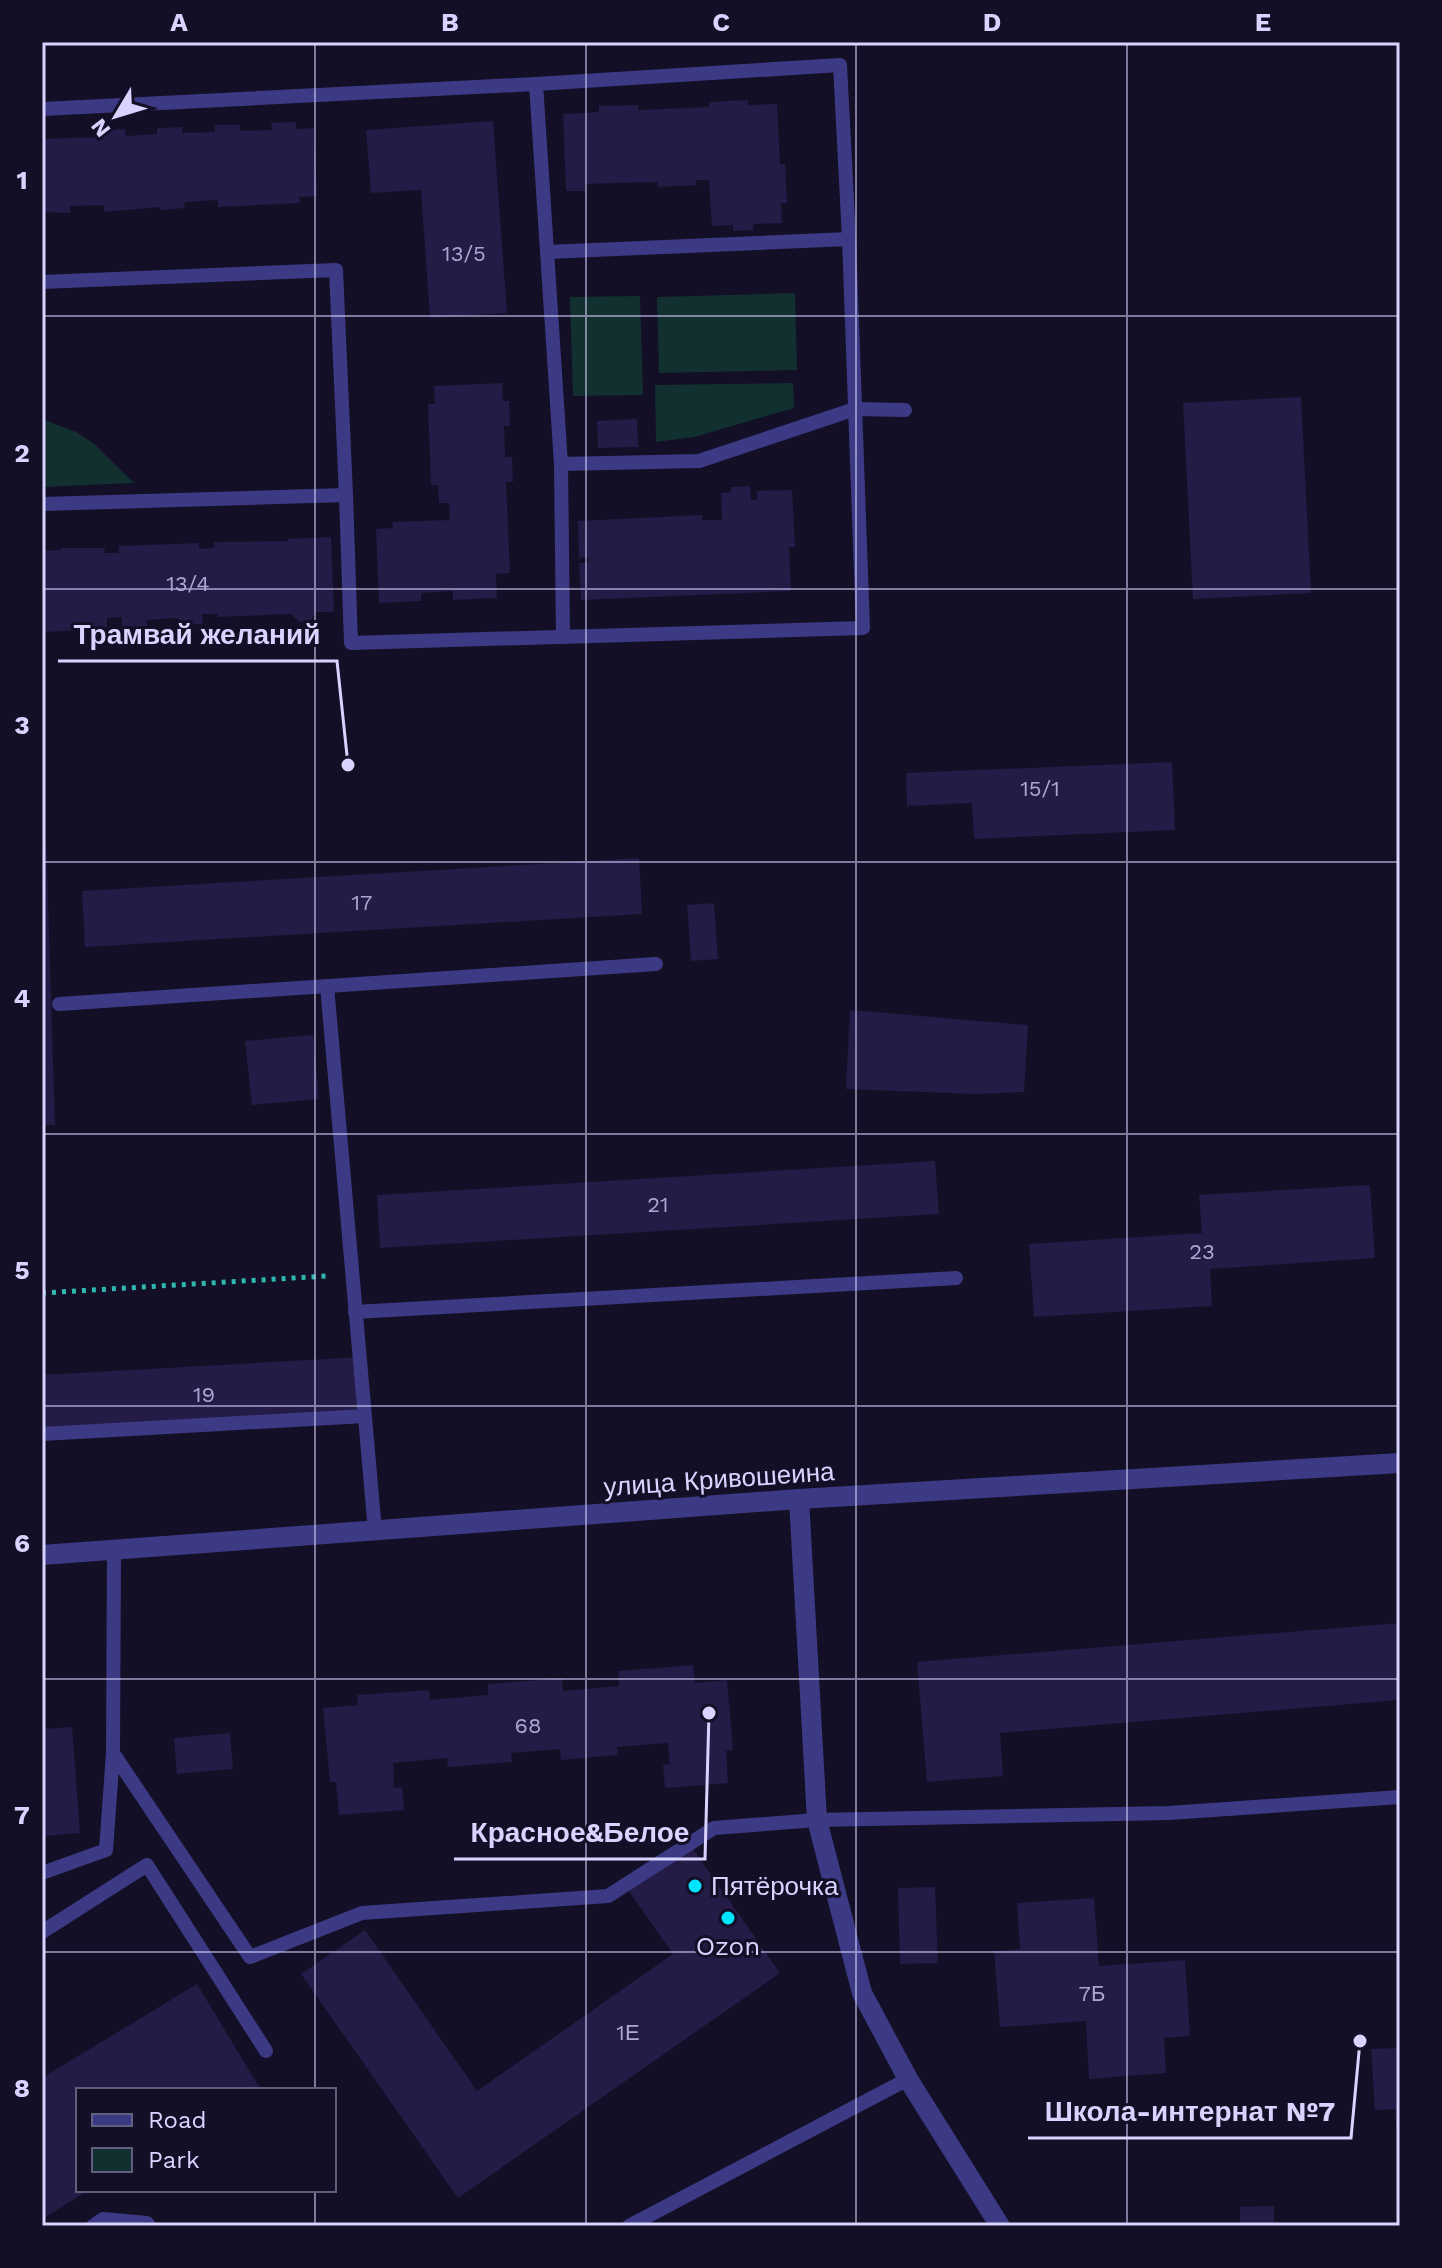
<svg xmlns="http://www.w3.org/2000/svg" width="1442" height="2268" viewBox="0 0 1442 2268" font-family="'Work Sans',sans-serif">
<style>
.green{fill:#12302f}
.building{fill:#241b47}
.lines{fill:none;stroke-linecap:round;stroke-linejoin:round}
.path{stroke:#2fb8b0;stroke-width:5;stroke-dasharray:4 6;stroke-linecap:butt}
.lane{stroke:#3d3a85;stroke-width:14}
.street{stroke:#3d3a85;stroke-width:20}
.grid{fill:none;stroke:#d9d4ff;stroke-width:2;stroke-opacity:0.55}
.poi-dot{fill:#00e5ff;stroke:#130f26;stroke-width:3}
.labels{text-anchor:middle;stroke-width:6;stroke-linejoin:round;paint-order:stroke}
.number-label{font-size:22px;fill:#aca6d1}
.street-label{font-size:26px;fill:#d9d4ff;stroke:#130f26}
.poi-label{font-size:26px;fill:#d9d4ff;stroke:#130f26;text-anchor:start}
.leader{fill:none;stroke:#d9d4ff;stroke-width:3}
.callout-dot{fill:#d9d4ff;stroke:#130f26;stroke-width:3}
.callout-label{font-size:28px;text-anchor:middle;font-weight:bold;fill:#d9d4ff;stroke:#130f26;stroke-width:6;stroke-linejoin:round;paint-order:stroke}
.neatline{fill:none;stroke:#d9d4ff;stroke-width:3}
.grid-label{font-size:26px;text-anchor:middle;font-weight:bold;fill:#d9d4ff}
</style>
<rect width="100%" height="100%" fill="#130f26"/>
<g class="green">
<polygon points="795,293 797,370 659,373 657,297"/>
<polygon points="640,296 643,395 573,396 570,297"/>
<polygon points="793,383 794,408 694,437 656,442 655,385"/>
<polygon points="42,419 76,432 93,443 134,483 42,487"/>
</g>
<g class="building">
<polygon points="748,100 748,105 777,104 780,164 785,164 787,203 781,203 782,223 753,224 753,230 733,231 733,225 712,226 709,180 696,180 697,185 658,187 657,182 585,184 585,191 566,191 563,114 599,112 599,106 638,105 638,110 709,107 709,102"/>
<polygon points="493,121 507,313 430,318 421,190 371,193 366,130"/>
<polygon points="296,122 296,129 314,128 317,196 299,197 300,203 218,207 218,200 184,202 185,208 160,210 160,207 104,212 104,205 70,206 70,213 42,212 42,139 101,137 101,130 125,129 126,136 157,134 157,128 182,127 182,133 215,132 215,125 240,125 240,131 272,130 271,123"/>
<polygon points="502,383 503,401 509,401 510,426 504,426 505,457 512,457 513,482 506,482 510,573 496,574 497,598 453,600 453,591 421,593 421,601 379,603 376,529 393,528 392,522 450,520 449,503 439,503 438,485 431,485 428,404 435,404 434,386"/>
<polygon points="1301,397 1311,593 1193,599 1183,403"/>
<polygon points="637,419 638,447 598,448 597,421"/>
<polygon points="750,486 751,500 757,500 757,491 792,490 795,547 789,547 791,591 581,600 579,563 588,563 588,557 579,558 578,521 702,515 702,520 722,520 721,493 731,492 731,487"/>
<polygon points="331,537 334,612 316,612 310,621 299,622 291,614 218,617 217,614 202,614 203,624 178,625 178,618 146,620 147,626 122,627 122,617 107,618 107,627 89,627 89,630 42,632 42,551 61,550 61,548 105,548 104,553 119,553 119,546 199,543 199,549 214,548 214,542 288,541 288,539"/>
<polygon points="1172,762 1175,830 974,839 972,803 907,806 906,773"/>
<polygon points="42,835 46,835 55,1125 42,1125"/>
<polygon points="639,858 642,914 85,947 82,891"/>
<polygon points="714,903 718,959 691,961 687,905"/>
<polygon points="850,1010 1028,1025 1024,1092 975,1094 846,1089"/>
<polygon points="313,1035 319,1099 252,1105 245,1041"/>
<polygon points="935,1161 939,1214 380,1248 377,1195"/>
<polygon points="1370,1185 1375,1258 1210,1269 1212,1306 1034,1317 1029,1244 1202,1233 1199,1195"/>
<polygon points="363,1357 367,1412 42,1430 42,1375"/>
<polygon points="1400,1623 1400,1700 1000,1733 1003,1776 927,1782 917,1662"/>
<polygon points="693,1665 695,1683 727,1680 733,1750 726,1751 728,1783 665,1788 663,1765 670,1764 668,1743 617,1747 618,1755 561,1760 560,1749 511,1753 512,1762 448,1767 447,1758 393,1763 394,1788 402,1787 404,1810 339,1815 336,1782 330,1782 323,1708 358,1705 357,1695 429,1690 430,1700 488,1695 488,1684 562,1678 563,1691 619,1686 618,1671"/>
<polygon points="72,1727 80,1833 42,1836 42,1729"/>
<polygon points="230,1733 233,1769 177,1774 174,1738"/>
<polygon points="691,1846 780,1973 458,2198 301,1974 365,1930 477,2091 673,1954 626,1887"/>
<polygon points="935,1887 938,1963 900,1964 898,1888"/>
<polygon points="1094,1898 1099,1966 1185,1960 1190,2036 1164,2038 1166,2073 1089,2079 1086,2021 1000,2027 994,1951 1020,1949 1017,1903"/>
<polygon points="197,1984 259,2087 254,2090 78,2090 78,2190 89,2190 42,2219 42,2078"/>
<polygon points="1400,2048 1400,2154 1398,2154 1395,2109 1375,2110 1371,2049"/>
<polygon points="1274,2206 1274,2226 1240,2226 1240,2207"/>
</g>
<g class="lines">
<polyline class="path" points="42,1293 327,1276"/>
<g class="lane">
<polyline points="42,109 536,84"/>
<polyline points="42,282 336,270 346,495"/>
<polyline points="561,464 536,84 840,65 849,239"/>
<polyline points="42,504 346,495 351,643 863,628 849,239 547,252"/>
<polyline points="563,637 561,464 699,461 855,409 905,410"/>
<polyline points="327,986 375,1531"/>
<polyline points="59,1004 656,964"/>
<polyline points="355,1312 956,1278"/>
<polyline points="42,1434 365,1416"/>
<polyline points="114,1550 113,1753 250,1957 362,1913 608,1896 714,1828 817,1820 1169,1813 1400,1797"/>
<polyline points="42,1873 106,1850 113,1753"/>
<polyline points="42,1932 147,1865 266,2051"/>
<polyline points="93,2226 103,2219 147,2223 149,2226"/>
<polyline points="629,2226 908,2079"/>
</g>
<g class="street">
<polyline points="799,1499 817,1820 862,1993 908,2079 1000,2226"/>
<polyline points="42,1555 799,1499 1400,1463"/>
</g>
</g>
<path class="grid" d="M 315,42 L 315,2090M 586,42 L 586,2226M 856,42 L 856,2226M 1127,42 L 1127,2226M 42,316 L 1400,316M 42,589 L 1400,589M 42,862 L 1400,862M 42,1134 L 1400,1134M 42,1406 L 1400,1406M 42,1679 L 1400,1679M 42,1952 L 1400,1952M 315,2190 L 315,2226"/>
<g class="poi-dot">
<circle cx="695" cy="1886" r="8"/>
<circle cx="728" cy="1918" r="8"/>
</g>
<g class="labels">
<g class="number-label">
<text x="464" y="261">13/5</text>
<text x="188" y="591">13/4</text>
<text x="1040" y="796">15/1</text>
<text x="362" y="910">17</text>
<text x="658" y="1212">21</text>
<text x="1202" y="1259">23</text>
<text x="204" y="1402">19</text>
<text x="528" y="1733">68</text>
<text x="1092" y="2001">7Б</text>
<text x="628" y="2040">1Е</text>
</g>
<g class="street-label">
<text transform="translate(719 1479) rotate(-4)" y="9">улица Кривошеина</text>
</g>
<g class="poi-label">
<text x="711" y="1895">Пятёрочка</text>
<text x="728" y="1955" text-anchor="middle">Ozon</text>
</g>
</g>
<path class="leader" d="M348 765L337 661H58M709 1713L705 1859H454M1360 2041L1351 2138H1028"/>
<g class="callout-dot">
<circle cx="348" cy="765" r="8"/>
<circle cx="709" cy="1713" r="8"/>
<circle cx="1360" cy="2041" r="8"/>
</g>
<g class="callout-label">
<text x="197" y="644">Трамвай желаний</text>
<text x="580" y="1842">Красное&amp;Белое</text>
<text x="1190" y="2121">Школа-интернат №7</text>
</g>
<rect width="1442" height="2268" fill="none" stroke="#130f26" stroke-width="88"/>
<rect x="76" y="2088" width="260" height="104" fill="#130f26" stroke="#625e7d" stroke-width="2"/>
<rect x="92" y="2114" width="40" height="12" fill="#3d3a85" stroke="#625e7d" stroke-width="2"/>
<text x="148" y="2128" font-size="24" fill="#d9d4ff">Road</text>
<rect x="92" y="2148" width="40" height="24" fill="#12302f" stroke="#625e7d" stroke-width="2"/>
<text x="148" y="2168" font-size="24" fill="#d9d4ff">Park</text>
<g transform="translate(116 116) rotate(232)" stroke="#130f26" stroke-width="6" paint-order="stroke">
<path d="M0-6L14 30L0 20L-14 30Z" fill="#d9d4ff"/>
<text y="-12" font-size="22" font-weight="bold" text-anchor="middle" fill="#d9d4ff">N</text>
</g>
<rect x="44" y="44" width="1354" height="2180" class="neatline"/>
<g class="grid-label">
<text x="179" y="31">A</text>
<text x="450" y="31">B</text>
<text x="721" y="31">C</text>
<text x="992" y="31">D</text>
<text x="1263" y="31">E</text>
<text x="22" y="189">1</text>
<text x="22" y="462">2</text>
<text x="22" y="734">3</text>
<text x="22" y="1007">4</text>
<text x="22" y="1279">5</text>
<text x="22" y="1552">6</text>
<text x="22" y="1824">7</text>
<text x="22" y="2097">8</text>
</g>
</svg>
